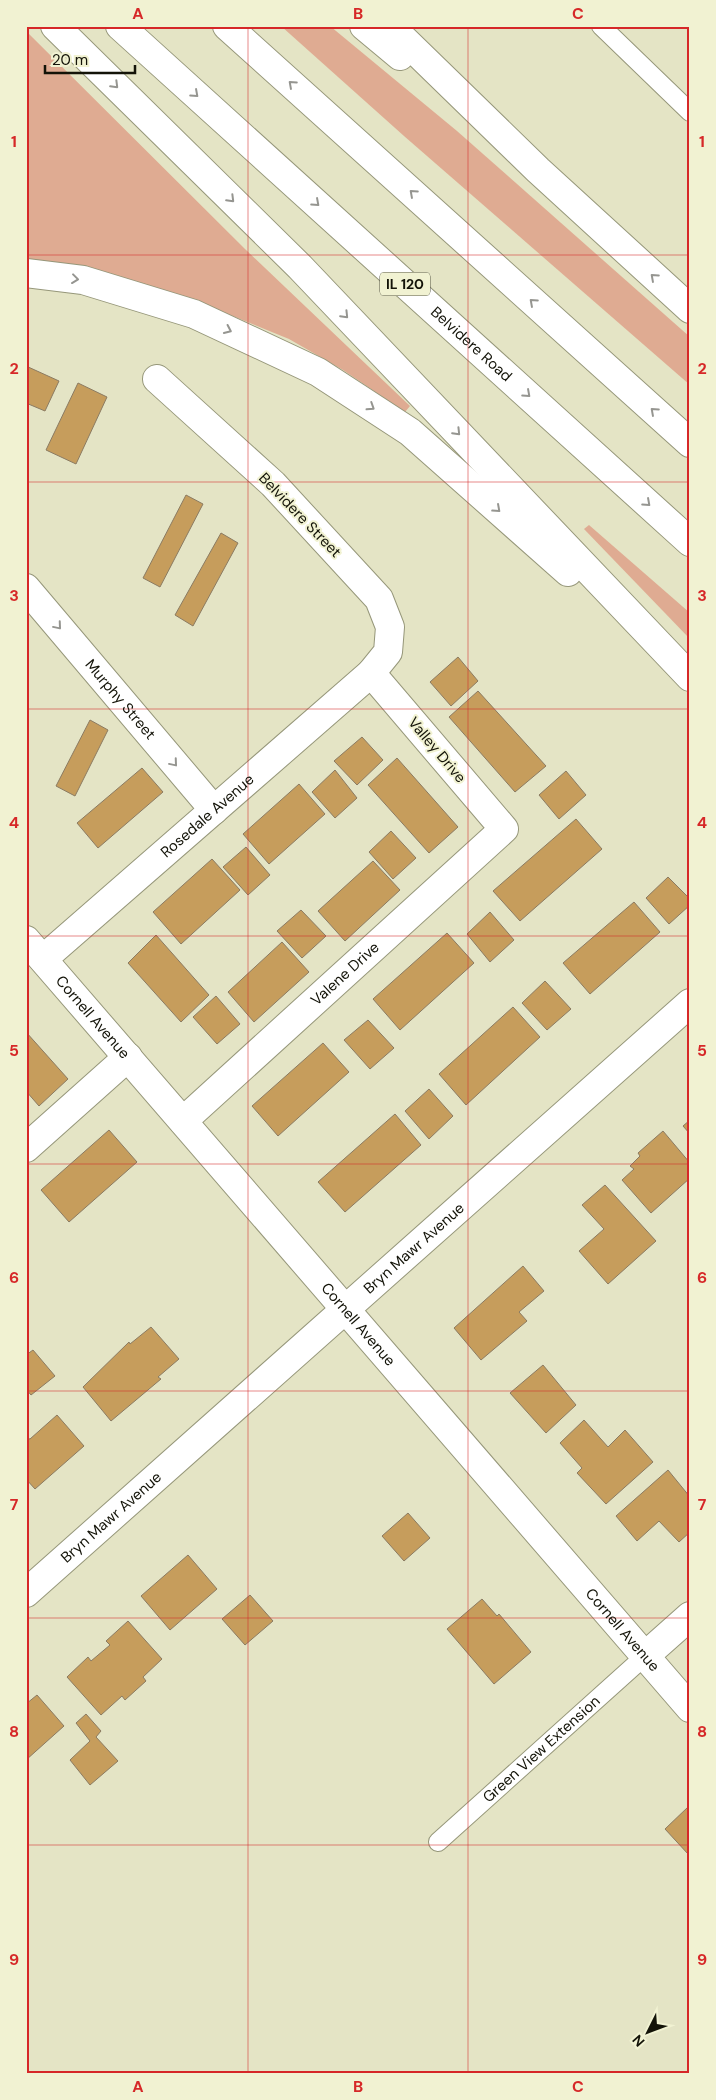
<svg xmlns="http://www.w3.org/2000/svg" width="716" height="2100" viewBox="0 0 716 2100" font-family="'DM Sans',sans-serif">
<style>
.green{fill:#dfab92}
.building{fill:#c69d5c;stroke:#8b7b62}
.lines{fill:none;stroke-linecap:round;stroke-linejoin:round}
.service-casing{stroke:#96977a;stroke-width:20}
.minor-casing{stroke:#96977a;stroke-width:30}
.primary-casing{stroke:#96977a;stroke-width:30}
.service{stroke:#fff;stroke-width:18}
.minor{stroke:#fff;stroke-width:28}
.primary{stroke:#fff;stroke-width:28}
.oneway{stroke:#959590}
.grid{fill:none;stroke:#d62828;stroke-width:1;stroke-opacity:0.55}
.labels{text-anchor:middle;stroke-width:4;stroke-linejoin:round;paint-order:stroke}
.shield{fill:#f1f2d2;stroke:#565645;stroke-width:1}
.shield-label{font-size:14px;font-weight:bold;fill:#131308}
.street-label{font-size:15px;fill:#131308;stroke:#f1f2d2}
.neatline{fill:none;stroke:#d62828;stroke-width:2}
.grid-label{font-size:16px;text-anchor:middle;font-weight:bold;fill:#d62828}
</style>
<rect width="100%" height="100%" fill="#e4e4c5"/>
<g class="green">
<polygon points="281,26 330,26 457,131 690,337 690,385 404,136"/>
<polygon points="26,31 245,249 410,406 405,412 343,370 289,339 186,297 26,260"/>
<polygon points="589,525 690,613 690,639 584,529"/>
</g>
<g class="building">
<polygon points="26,366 59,381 45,411 26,403"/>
<polygon points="78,383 107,397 76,464 46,450"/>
<polygon points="186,495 203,504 160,587 143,578"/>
<polygon points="221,533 238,543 193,626 175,615"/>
<polygon points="458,657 478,681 451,706 430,682"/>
<polygon points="478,691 546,766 515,792 449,717"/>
<polygon points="90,720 108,730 75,796 56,786"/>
<polygon points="362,737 383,760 357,785 334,761"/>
<polygon points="397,758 458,827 429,853 368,785"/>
<polygon points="142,768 163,792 98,848 77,823"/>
<polygon points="335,770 357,798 335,818 312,792"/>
<polygon points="566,771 586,795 559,819 539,795"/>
<polygon points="299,784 325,814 269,864 243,834"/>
<polygon points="576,819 602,849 520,921 493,891"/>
<polygon points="391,831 416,858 393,879 369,852"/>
<polygon points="246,847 270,875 248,895 223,867"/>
<polygon points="212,859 240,890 181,944 153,912"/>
<polygon points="373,861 400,890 345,941 318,911"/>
<polygon points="668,877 690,899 690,905 669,924 646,898"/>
<polygon points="634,902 660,932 590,994 563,963"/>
<polygon points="301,910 326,936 302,958 277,931"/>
<polygon points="490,912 514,940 490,962 467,934"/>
<polygon points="447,933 474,963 400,1030 373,999"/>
<polygon points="156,935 209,995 181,1022 128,963"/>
<polygon points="282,942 309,972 254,1022 228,992"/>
<polygon points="545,981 571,1009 547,1030 522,1003"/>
<polygon points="216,996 240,1024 217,1044 193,1017"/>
<polygon points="513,1007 540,1037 466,1105 439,1074"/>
<polygon points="368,1020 394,1048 370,1069 344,1040"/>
<polygon points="26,1032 68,1079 39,1106 26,1091"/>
<polygon points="323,1043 349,1072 278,1136 252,1106"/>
<polygon points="429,1089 453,1116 429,1139 405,1111"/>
<polygon points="395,1114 421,1145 345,1212 318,1182"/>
<polygon points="690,1120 690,1134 683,1126"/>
<polygon points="109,1130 137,1162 69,1222 41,1190"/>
<polygon points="663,1131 690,1163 690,1178 651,1213 622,1180 634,1169 630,1166 640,1156 638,1153"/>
<polygon points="605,1185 656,1241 608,1284 579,1251 604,1229 582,1205"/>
<polygon points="523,1266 544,1291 519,1312 527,1321 481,1360 454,1328"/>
<polygon points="151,1327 179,1359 158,1377 161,1379 111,1421 83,1387 129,1342 130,1344"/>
<polygon points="33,1350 55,1376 31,1395 26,1389 26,1355"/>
<polygon points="543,1365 576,1405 546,1433 510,1393"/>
<polygon points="57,1415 84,1446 35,1489 26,1479 26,1438 30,1439"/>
<polygon points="584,1420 608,1447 625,1430 653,1462 606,1504 577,1473 582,1468 560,1443"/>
<polygon points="668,1470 690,1497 690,1532 679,1542 659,1521 637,1541 616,1516"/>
<polygon points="408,1513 430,1538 404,1561 382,1536"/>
<polygon points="188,1555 217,1589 170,1630 141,1596"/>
<polygon points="250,1595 273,1621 245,1645 222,1619"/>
<polygon points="482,1599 497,1616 499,1614 531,1652 494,1684 447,1629"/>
<polygon points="128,1621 162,1659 143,1677 146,1681 125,1700 122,1696 101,1715 67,1677 88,1657 91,1661 110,1645 106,1641"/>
<polygon points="37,1695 64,1726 26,1760 26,1704"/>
<polygon points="86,1714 101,1731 96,1737 118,1761 90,1785 70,1760 90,1741 76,1723"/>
<polygon points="688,1807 690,1809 690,1852 688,1854 665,1829"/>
</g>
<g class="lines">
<g class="service-casing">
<g id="service">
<polyline points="601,26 690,112"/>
<path id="s1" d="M 438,1842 L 645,1656"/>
</g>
</g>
<g class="minor-casing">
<g id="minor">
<path id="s2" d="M 26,588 L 214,810"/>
<path id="s3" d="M 26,940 L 690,1708"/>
<path id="s4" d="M 43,959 L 371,673 L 388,652 L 390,627 L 379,599 L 273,484 L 157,379"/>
<path id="s5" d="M 183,1121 L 504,829 L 371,673"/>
<polyline points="26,1148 128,1057"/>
<path id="s6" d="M 26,1593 L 690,1003"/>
<polyline points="645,1656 690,1616"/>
</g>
</g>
<g class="primary-casing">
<g id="primary">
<polyline points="55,26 300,267 690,677"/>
<path id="s7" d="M 120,26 L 690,542"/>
<polyline points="227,26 690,443"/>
<polyline points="364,26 400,56"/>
<polyline points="390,26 538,170 690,309"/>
<polyline points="26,273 83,280 194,314 318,372 410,432 568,572"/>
</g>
</g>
<use href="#service" class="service"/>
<use href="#minor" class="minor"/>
<use href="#primary" class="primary"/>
</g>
<defs><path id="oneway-chevron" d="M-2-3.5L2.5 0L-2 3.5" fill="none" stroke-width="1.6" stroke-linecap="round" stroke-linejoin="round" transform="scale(1.25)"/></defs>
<g class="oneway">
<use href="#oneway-chevron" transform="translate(292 84) rotate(-138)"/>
<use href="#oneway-chevron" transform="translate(115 85) rotate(45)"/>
<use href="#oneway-chevron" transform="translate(195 94) rotate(42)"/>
<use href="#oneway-chevron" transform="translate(413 193) rotate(-138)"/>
<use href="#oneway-chevron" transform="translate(231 199) rotate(45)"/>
<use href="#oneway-chevron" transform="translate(316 203) rotate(42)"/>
<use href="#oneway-chevron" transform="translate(654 277) rotate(-138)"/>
<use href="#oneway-chevron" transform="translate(75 279) rotate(7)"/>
<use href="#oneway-chevron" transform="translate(533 302) rotate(-138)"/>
<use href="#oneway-chevron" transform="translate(345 315) rotate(46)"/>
<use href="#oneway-chevron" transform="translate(228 330) rotate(25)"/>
<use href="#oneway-chevron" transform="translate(527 394) rotate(42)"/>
<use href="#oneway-chevron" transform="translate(371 407) rotate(33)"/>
<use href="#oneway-chevron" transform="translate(654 411) rotate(-138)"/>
<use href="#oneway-chevron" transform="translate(457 432) rotate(46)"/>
<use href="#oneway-chevron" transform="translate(647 503) rotate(42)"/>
<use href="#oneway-chevron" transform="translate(497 509) rotate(42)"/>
<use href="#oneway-chevron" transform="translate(58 626) rotate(50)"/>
<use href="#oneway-chevron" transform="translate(174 763) rotate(50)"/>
</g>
<path class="grid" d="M 248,26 L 248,2074M 468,26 L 468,2074M 26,255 L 690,255M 26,482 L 690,482M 26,709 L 690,709M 26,936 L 690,936M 26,1164 L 690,1164M 26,1391 L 690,1391M 26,1618 L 690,1618M 26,1845 L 690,1845"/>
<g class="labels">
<rect class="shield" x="380" y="272.5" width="50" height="23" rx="4"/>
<g class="shield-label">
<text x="405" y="289">IL 120</text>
</g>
<g class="street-label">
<text dy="5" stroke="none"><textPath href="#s7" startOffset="474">Belvidere Road</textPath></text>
<text transform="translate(300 515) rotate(46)" y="5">Belvidere Street</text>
<text dy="5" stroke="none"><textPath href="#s2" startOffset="146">Murphy Street</textPath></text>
<text transform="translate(437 750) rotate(50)" y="5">Valley Drive</text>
<text dy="5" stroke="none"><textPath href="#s4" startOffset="218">Rosedale Avenue</textPath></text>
<text dy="5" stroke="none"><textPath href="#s5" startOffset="219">Valene Drive</textPath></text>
<text dy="5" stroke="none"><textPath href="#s3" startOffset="102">Cornell Avenue</textPath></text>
<text dy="5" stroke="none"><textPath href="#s6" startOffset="519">Bryn Mawr Avenue</textPath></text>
<text dy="5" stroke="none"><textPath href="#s3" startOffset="508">Cornell Avenue</textPath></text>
<text dy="5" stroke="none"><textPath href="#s6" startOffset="114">Bryn Mawr Avenue</textPath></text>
<text dy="5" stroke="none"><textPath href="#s3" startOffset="912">Cornell Avenue</textPath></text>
<text dy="5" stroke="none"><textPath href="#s1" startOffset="139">Green View Extension</textPath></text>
</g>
</g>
<rect width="716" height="2100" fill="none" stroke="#f1f2d2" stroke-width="55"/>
<g transform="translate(648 2032) rotate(228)" stroke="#f1f2d2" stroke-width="4" paint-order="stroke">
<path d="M0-4L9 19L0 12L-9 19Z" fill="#131308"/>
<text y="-8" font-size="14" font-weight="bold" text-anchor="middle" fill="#131308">N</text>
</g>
<path d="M45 65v8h90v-8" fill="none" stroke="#131308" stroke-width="2.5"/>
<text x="52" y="65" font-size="15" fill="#131308" stroke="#f1f2d2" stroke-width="4" paint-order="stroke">20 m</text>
<rect x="28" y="28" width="660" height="2044" class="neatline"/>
<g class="grid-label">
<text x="138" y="19">A</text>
<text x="358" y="19">B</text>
<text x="578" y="19">C</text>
<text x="14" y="147">1</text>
<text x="702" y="147">1</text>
<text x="14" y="374">2</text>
<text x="702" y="374">2</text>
<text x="14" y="601">3</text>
<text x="702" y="601">3</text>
<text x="14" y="828">4</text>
<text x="702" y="828">4</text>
<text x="14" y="1056">5</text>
<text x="702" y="1056">5</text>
<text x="14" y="1283">6</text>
<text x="702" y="1283">6</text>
<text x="14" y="1510">7</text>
<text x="702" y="1510">7</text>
<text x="14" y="1737">8</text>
<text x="702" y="1737">8</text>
<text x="14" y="1965">9</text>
<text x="702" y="1965">9</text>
<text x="138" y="2092">A</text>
<text x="358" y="2092">B</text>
<text x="578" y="2092">C</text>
</g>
</svg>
